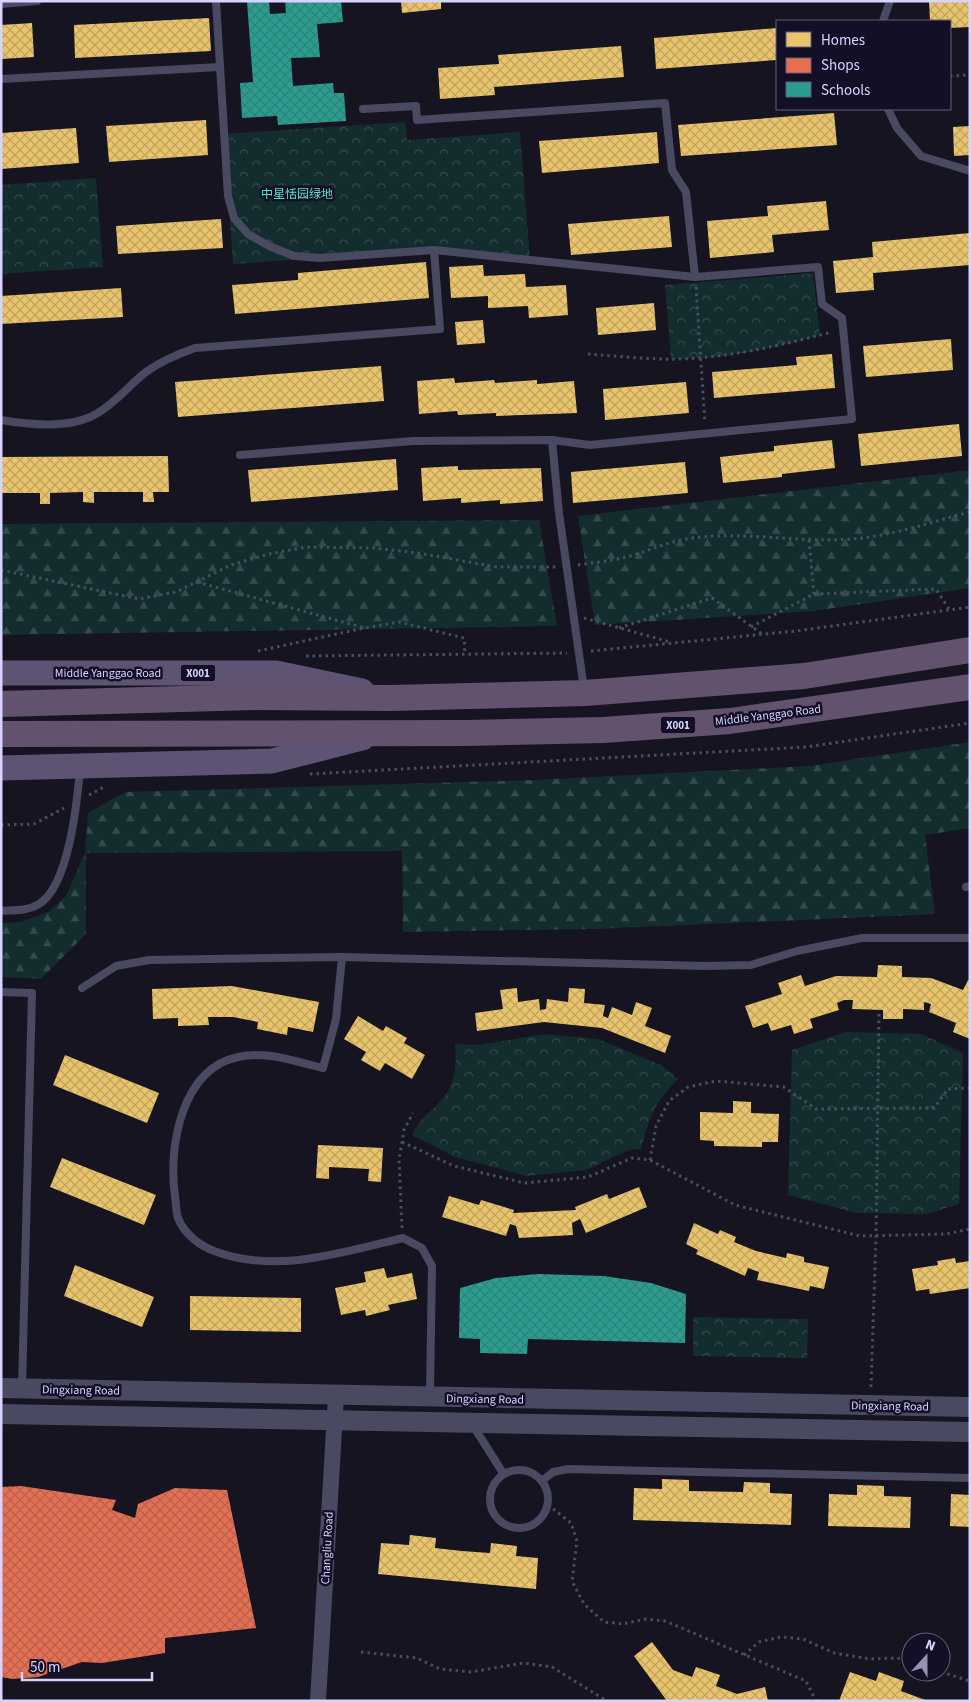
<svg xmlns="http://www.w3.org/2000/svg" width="971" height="1702" viewBox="0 0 971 1702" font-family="'Source Sans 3','Noto Sans SC',sans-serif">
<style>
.forest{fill:url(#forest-firs)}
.park{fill:url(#park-crowns)}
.homes{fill:url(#homes-cross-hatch)}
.shops{fill:url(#shops-cross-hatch)}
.schools{fill:url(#schools-cross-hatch)}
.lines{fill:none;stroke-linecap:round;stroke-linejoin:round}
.path{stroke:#44505f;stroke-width:3;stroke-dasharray:2.5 4;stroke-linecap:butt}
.service{stroke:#4a4962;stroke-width:8}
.minor{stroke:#4a4962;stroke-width:16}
.tertiary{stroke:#4a4962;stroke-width:20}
.primary{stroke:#5e5373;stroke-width:25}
.trunk{stroke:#62526e;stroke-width:26}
.labels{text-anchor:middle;stroke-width:5;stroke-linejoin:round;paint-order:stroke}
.shield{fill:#130f26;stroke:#9e99be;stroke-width:1}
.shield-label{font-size:11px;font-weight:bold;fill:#d9d4ff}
.park-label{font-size:12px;fill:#5fe0c0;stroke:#130f26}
.street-label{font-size:12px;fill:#d9d4ff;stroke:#130f26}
</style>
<defs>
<pattern id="forest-firs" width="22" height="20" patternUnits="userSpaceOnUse" patternTransform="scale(1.25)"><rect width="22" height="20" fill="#132c2d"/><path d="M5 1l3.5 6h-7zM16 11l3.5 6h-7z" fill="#354a4c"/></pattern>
<pattern id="park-crowns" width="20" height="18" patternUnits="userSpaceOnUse" patternTransform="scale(1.25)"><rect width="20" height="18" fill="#132c2d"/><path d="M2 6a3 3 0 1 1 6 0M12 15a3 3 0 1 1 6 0" fill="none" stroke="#354a4c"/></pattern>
<pattern id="homes-cross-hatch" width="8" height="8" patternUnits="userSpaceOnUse" patternTransform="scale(1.25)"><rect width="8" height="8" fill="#e9c46a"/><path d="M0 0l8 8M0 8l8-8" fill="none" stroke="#bfa362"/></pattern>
<pattern id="shops-cross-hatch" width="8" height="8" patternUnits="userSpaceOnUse" patternTransform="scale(1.25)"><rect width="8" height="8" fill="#e76f51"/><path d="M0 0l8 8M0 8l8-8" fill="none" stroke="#b56150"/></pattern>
<pattern id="schools-cross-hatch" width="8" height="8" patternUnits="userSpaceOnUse" patternTransform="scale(1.25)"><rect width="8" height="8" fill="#2a9d8f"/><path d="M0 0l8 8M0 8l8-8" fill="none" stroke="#31817b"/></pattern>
</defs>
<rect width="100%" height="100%" fill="#161421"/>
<g class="forest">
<polygon points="970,470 970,588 814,611 595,625 578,516"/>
<polygon points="539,520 557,626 1,635 1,524"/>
<polygon points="970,742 970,828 925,835 935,914 595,929 403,932 402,851 86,853 86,934 41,979 1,977 1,923 21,922 48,912 66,896 85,853 88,813 125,792 535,780 809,766"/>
</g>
<g class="park">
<polygon points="405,122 407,140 520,132 530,260 434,250 233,264 224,134"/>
<polygon points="96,178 103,267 1,274 1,185"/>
<path d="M 813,273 L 820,335 C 772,349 721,359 671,359 L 665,285 Z"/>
<polygon points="845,1032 921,1034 963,1053 959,1204 927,1214 857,1213 788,1195 792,1050"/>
<path d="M 544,1034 L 598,1039 L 661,1065 L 678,1079 C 654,1104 649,1117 641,1150 L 631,1149 L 586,1170 L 527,1176 L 455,1157 L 412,1135 C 417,1122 424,1118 434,1108 C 455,1088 457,1072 455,1044 L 478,1045 Z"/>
<polygon points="693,1317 808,1319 807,1358 693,1356"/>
</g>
<g class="homes">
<polygon points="401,1 441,1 441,9 402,13"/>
<polygon points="929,1 970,1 970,27 950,28 950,21 930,21"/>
<polygon points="209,18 211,51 75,58 74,25"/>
<polygon points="32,23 34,57 1,59 1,25"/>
<polygon points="777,28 777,60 656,69 654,38"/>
<polygon points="621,46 624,77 494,87 495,95 440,99 438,68 499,64 498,55"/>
<polygon points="834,113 837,145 681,156 678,125"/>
<polygon points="206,120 208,155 109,162 106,126"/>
<polygon points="970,126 970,155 954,156 953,127"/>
<polygon points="76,128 79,163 1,169 1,133"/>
<polygon points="657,132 659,163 542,173 539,141"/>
<polygon points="826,201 829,230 772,235 774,252 710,258 707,221 768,216 767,206"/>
<polygon points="669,216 672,247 571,255 568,224"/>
<polygon points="221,219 223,248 118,254 116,226"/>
<polygon points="970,233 970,265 873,273 874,290 836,293 833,261 873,257 872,242"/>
<polygon points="426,262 429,298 235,314 232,285 298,280 298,273"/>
<polygon points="483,265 484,276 525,274 526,287 566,285 568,315 529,318 528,306 488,308 488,296 451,298 449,267"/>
<polygon points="121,288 123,317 1,324 1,296"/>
<polygon points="654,303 656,330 598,335 596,308"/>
<polygon points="483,320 485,343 457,345 455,322"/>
<polygon points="951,339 953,370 866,377 863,346"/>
<polygon points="832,354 835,388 714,398 712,372 797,365 796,357"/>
<polygon points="381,366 384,401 178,417 175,382"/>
<polygon points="454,378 455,383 494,380 495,383 537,380 537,384 574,381 577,413 496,416 496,413 458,415 457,411 419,414 417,381"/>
<polygon points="686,382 689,413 605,420 603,389"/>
<polygon points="959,424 962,456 861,466 858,434"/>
<polygon points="832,440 835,468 782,474 782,477 723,483 720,457 774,451 774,446"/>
<polygon points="168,456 169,492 153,492 154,502 143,502 143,492 94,492 94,503 83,502 83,492 50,493 50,504 40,504 40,493 1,493 1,457"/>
<polygon points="396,459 398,490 251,502 248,470"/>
<polygon points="685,462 688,493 573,503 571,472"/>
<polygon points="458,466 458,470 541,468 543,501 500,504 500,500 461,503 461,498 423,501 421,468"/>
<polygon points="878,965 902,966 902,977 931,978 963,990 968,980 970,981 970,1039 953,1032 956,1023 929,1012 931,1004 924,1002 924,1010 903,1009 903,1019 883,1019 883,1010 852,1009 853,1000 844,1000 837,1003 839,1010 810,1019 813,1028 794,1034 791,1025 771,1031 768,1023 753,1028 745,1006 782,994 778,983 801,975 805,986 836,976 877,977"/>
<polygon points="232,986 319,1002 313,1032 288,1027 287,1035 257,1029 258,1022 233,1017 208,1017 209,1025 178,1026 178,1018 153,1019 152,989"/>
<polygon points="517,988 518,1002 539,999 540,1010 546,1009 547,999 568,1002 569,988 585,989 584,1003 605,1005 603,1016 608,1018 612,1007 632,1015 636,1002 652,1008 645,1026 671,1036 665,1053 602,1028 544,1022 477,1031 475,1013 503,1009 500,990"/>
<polygon points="358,1016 383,1031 386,1026 407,1038 404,1043 425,1055 412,1079 385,1063 380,1071 361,1060 366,1052 344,1039"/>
<polygon points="65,1055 159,1093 147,1123 53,1085"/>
<polygon points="733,1101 751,1102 751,1113 779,1114 778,1142 762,1142 762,1147 714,1146 714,1141 700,1140 700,1112 733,1113"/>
<polygon points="318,1145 383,1148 381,1182 368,1181 369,1169 329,1167 329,1179 316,1178"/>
<polygon points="62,1158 156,1195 144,1225 50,1187"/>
<polygon points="639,1187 647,1207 586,1233 580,1219 572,1223 573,1235 519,1238 516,1226 510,1224 506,1236 442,1217 449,1196 479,1205 481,1200 514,1210 513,1213 576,1210 575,1207 607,1194 609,1199"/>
<polygon points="694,1223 718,1234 720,1230 736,1237 734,1242 756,1251 786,1258 787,1253 804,1257 804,1262 829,1267 824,1289 810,1286 809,1291 757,1280 759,1272 748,1268 745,1276 696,1254 698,1250 686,1244"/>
<polygon points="955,1258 956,1263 970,1261 970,1288 930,1294 929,1289 916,1291 912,1269 938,1265 937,1261"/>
<polygon points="75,1265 154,1297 142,1327 64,1296"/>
<polygon points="384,1268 387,1278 412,1273 417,1299 388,1305 390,1310 366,1316 365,1310 341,1315 335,1288 366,1282 364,1272"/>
<polygon points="190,1296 301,1298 301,1332 190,1330"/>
<polygon points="662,1479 689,1480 689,1491 743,1492 744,1482 770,1483 770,1493 792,1494 791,1525 633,1520 634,1488 662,1489"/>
<polygon points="857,1485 884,1486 884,1496 911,1497 910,1528 828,1526 829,1494 857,1495"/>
<polygon points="951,1494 970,1495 970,1527 950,1526"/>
<polygon points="410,1535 436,1538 435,1548 462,1551 490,1553 491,1543 517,1546 516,1556 538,1558 536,1589 378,1574 381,1543 409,1545"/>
<polygon points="652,1642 673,1670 692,1677 696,1667 720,1675 716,1686 737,1694 765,1687 768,1701 667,1701 634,1656"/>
<polygon points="850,1672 876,1681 879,1672 904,1681 901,1691 928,1701 839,1701"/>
</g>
<polygon class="shops" points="21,1486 116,1500 112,1510 135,1518 138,1504 175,1488 227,1490 256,1628 165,1638 165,1653 102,1663 82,1662 38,1677 12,1679 1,1677 1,1487"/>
<g class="schools">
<polygon points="261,1 269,1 270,14 286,13 285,1 341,1 343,22 317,24 320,57 291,58 293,86 333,83 334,93 344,93 346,121 278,125 277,116 242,118 240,83 253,82 247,2"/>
<polygon points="538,1274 604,1276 651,1283 686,1294 685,1343 528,1339 527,1354 480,1353 480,1339 459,1338 460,1288 496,1278"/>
</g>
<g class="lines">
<g class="path">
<polyline points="950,76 970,75"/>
<polyline points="696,287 705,423"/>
<path d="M 588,354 C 618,356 649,360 680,359 C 732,357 782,345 832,332"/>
<polyline points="809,540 814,594"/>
<path d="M 578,565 C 595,562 614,561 630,556 C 651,550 670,541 692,538 C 745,531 798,543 852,539 C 893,536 930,522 970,512"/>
<polyline points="1,570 139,599 176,592 231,565 269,554 306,547 373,548 418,553 497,567 557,567"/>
<polyline points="197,582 365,628 399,622 464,638 465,654"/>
<polyline points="584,618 670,642"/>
<polyline points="751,627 814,594 936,589 949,609"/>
<polyline points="619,628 712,598 762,634"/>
<polyline points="258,651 364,628"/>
<polyline points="591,651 796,631 970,607"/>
<polyline points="306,656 567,653"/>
<polyline points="310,774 806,747 970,723"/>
<polyline points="89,795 104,787"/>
<polyline points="1,825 34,824 64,808"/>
<polyline points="402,1142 454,1166 525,1183 588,1177 632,1158 650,1160 735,1205 860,1236 946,1234 970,1229"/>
<polyline points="650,1160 656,1126 669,1101 688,1087 716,1081 784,1087 816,1109 934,1108 948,1089 970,1088"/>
<polyline points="402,1228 399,1160 404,1130 413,1113"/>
<polyline points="871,1387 876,1236 879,1010"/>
<polyline points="548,1505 571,1523 577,1541 572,1581 584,1604 604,1622 623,1624 645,1619 665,1621 806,1681 816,1701"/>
<polyline points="361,1652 417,1658 440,1669 471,1672 523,1663 552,1667 607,1701"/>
<polyline points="744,1655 759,1642 781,1637 803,1639 834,1653 870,1659 897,1658 911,1662"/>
<polyline points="941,1672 970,1681"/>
</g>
<g class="service">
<polyline points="216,1 228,196 234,218 248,234 269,246 294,256 320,258 434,250 695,277 818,267 822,304 842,318 852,419 590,445 552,440"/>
<polyline points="1,4 37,1"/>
<polyline points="883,21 890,1"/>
<polyline points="1,79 220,67"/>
<polyline points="363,109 416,106 417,120 665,103 672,170 686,192 695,277"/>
<polyline points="888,109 897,128 921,156 970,171"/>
<path d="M 1,420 C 30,425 70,429 96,414 C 116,403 129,385 146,372 C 161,361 178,354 195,348 L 440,329 L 434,250"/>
<polyline points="240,455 413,441 552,440 559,513 584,689"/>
<polyline points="966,887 970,886"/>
<path d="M 1,911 C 14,910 28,911 39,904 C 69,886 77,802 80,770"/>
<path d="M 342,957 L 336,1019 L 323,1068 C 296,1062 266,1050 238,1057 C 181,1069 168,1148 175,1196 C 176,1203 176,1212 178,1218 C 184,1234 201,1247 217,1252 C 277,1274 344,1252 403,1238 L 422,1248 L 432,1266 L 430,1395"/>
<polyline points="82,988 116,966 149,960 342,957 706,966 751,965 797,951 862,938 970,938"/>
<polyline points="1,992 32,993 22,1387"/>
<polyline points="472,1424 503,1473"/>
<circle cx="519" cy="1499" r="29"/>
<polyline points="542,1481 553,1472 568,1469 970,1478"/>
</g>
<polyline class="minor" points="318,1701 336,1396"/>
<g class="tertiary">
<polyline points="1,1388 970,1407"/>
<polyline points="1,1414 970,1432"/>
</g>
<g class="primary">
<polyline points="1,673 276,673 362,691"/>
<polyline points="1,768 272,761 362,738"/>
</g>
<g class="trunk">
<polyline points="1,704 254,697 391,698 585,693 804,676 970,650"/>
<polyline points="1,734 467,733 603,730 730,721 970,687"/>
</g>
</g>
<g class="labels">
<g class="shield">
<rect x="180.5" y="664.5" width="35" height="17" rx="4"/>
<rect x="660.5" y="716.5" width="35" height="17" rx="4"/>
</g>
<g class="shield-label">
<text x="198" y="677">X001</text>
<text x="678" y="729">X001</text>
</g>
<g class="park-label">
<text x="297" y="198">中星恬园绿地</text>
</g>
<g class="street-label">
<text x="108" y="677">Middle Yanggao Road</text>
<text transform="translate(768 715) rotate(-7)" y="4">Middle Yanggao Road</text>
<text transform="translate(81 1390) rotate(1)" y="4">Dingxiang Road</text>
<text transform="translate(485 1399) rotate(1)" y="4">Dingxiang Road</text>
<text transform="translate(890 1406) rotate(1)" y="4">Dingxiang Road</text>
<text transform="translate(327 1548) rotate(-87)" y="4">Changliu Road</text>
</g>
</g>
<rect width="971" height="1702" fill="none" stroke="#d9d4ff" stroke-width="5"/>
<rect x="776" y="20" width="175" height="90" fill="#130f26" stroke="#625e7d"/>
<rect x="786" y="32" width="25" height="15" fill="#e9c46a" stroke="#625e7d"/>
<text x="821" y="45" font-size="15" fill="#d9d4ff">Homes</text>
<rect x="786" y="58" width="25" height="15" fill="#e76f51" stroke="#625e7d"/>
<text x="821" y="70" font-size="15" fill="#d9d4ff">Shops</text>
<rect x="786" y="82" width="25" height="15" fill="#2a9d8f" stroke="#625e7d"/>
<text x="821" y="95" font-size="15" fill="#d9d4ff">Schools</text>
<g transform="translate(926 1657) rotate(21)"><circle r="24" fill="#130f26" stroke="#625e7d"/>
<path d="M0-4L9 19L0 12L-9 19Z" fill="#9591b1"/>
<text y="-8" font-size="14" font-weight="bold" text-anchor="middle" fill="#d9d4ff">N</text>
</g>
<path d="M22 1672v8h130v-8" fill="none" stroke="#d9d4ff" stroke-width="2.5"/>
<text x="30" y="1672" font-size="15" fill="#d9d4ff" stroke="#130f26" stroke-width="4" paint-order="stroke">50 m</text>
</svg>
